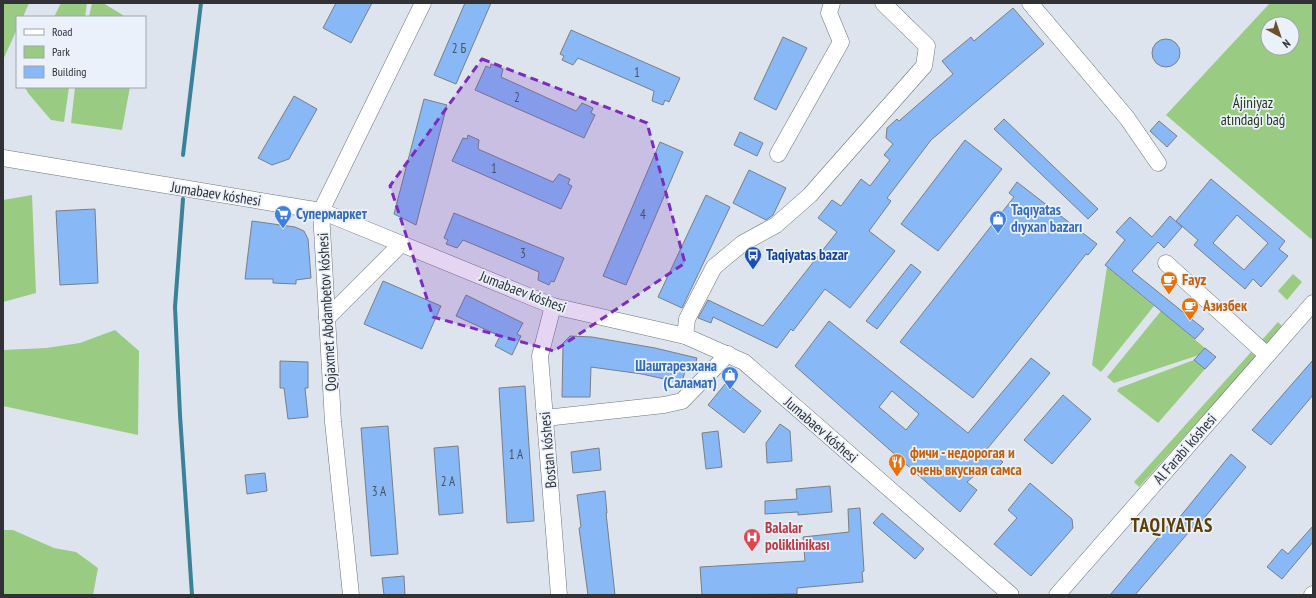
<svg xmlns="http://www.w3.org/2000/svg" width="1316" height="598" viewBox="0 0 1316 598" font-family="'PT Sans Narrow',sans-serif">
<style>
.green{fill:#9acb82;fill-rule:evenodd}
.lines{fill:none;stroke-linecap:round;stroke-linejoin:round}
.stream{stroke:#3a8297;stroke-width:4}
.building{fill:#88b8f5;stroke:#797f87;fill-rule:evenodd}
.minor-casing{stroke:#6f757d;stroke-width:17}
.minor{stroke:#fff;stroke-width:16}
.marked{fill:#7b2cbf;fill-opacity:0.2;stroke:#7b2cbf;stroke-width:3;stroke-dasharray:8 5;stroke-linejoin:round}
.labels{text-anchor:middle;stroke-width:3.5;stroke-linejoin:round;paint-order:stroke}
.number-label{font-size:13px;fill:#465466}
.park-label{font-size:15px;fill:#1e3413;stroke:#eaf1fa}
.street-label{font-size:15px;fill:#303236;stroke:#eaf1fa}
.shop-label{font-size:15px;font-weight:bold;fill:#366cbe;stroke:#eaf1fa;text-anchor:start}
.transit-label{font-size:15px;font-weight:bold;fill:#164399;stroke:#eaf1fa;text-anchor:start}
.food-label{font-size:15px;font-weight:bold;fill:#c56008;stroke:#eaf1fa;text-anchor:start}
.health-label{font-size:15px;font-weight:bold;fill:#be3a42;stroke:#eaf1fa;text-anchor:start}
.district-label{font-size:19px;font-weight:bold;letter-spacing:1px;fill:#5d3e03;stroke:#eaf1fa}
</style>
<rect width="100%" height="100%" fill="#dde4ed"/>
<g class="green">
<polygon points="3,3 29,3 23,17 17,17 17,29 3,60"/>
<polygon points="61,3 87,3 85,17 54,17"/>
<polygon points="92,3 103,3 126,17 89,17"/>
<path d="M 1270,3 L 1313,3 L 1313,237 L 1311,239 L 1166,115 ZM 1268,24 L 1292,24 L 1292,48 L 1268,48 Z"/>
<polygon points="25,87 69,87 64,122 51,120 28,93"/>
<polygon points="75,87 130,87 122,130 71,123"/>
<polygon points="32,195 36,293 3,302 3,200"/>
<polygon points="1107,267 1154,306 1101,372 1092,365"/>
<polygon points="1293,274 1302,282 1287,300 1278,291"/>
<polygon points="1161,311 1205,348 1199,355 1114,383 1107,377"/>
<polygon points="1278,322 1283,327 1139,487 1134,482"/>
<polygon points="115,330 139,351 138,435 3,406 3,350 46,348 80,343"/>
<polygon points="1194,360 1205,369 1158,423 1117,391 1119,388"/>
<polygon points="3,530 13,530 54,548 76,552 98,568 93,595 3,595"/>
</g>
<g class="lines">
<g class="stream">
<polyline points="183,155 201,3"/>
<polyline points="183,199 175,307 180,415 192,595"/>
</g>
</g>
<g class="building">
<polygon points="336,3 372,3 351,43 323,28"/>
<polygon points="465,3 491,3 456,84 434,75"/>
<polygon points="1013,8 1044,44 931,140 887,198 891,201 869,231 895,251 850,308 825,289 793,331 791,329 777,348 713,317 711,323 698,318 708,300 763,326 837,232 818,218 832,200 841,206 861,179 870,186 890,160 884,155 893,144 886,138 887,128 897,119 899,121 953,74 942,61 971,37 974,41"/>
<polygon points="571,30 680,78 669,102 665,100 663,105 652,101 654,91 578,58 573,65 562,60 564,56 560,54"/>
<polygon points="783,37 807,48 776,110 754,99"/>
<circle cx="1166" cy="53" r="14"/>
<polygon points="491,64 503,69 501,77 576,111 582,103 593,108 591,113 595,115 584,138 475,90 486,66 490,68"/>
<polygon points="294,96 317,109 289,159 272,165 258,158"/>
<polygon points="424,99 447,105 416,225 394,214"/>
<polygon points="1004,119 1098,209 1088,219 994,129"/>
<polygon points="1159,121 1177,136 1167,147 1150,131"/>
<polygon points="740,132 763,143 757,156 734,145"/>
<polygon points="468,135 479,140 478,149 553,182 559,174 570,179 568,184 572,186 561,209 452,161 463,138 467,139"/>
<polygon points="965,140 1002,169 938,251 901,224"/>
<polygon points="660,142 683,152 626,285 603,276"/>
<polygon points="749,170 786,188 773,215 766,220 733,203"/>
<path d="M 1211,179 L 1285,241 L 1279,249 L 1288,256 L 1261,287 L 1253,279 L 1245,289 L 1194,245 L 1198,240 L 1176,221 ZM 1237,215 L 1268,243 L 1244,270 L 1213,243 Z"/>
<polygon points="1017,182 1097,244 1088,255 1086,254 973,398 900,342 1014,197 1009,193"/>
<polygon points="706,195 730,207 682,308 658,297"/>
<polygon points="95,209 98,283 60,285 56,211"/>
<polygon points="454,213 564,258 554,282 551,281 549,285 538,280 539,272 463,240 457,248 446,244 448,240 444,238"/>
<polygon points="1170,216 1182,227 1164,248 1158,242 1132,271 1204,329 1195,339 1105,265 1125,240 1116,232 1130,217 1152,237"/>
<polygon points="252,221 295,227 304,231 308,239 311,278 296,280 296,284 273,283 273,279 245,279"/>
<polygon points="911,264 921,272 877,329 866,321"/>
<polygon points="383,281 441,306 422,349 364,324"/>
<polygon points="466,295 523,323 517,334 521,336 512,355 495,346 500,336 456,316"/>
<path d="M 829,321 L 968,433 L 1031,358 L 1050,373 L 987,449 L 1003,462 L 993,472 L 985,466 L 967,482 L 977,490 L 960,512 L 795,366 ZM 892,391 L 919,414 L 906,430 L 879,407 Z"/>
<polygon points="570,336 592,337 655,348 697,358 694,369 686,367 682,383 642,374 591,367 590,397 562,397 563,343"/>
<polygon points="1205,348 1216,357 1205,369 1194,360"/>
<polygon points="1313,360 1313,395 1271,445 1252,430"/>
<polygon points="280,361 308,362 308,388 305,388 308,417 288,419 284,388 280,388"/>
<polygon points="726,383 761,411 744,433 708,405"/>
<polygon points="525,386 534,521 507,523 499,388"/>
<polygon points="1063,395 1091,419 1052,464 1024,440"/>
<polygon points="780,424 790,431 792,461 767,463 766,443"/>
<polygon points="388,426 398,554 371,556 361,428"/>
<polygon points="718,431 722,467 706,469 702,433"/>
<polygon points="458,446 463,513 439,515 434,448"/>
<polygon points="599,448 601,470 573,473 571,452"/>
<polygon points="1231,454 1246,467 1196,528 1194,526 1135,595 1110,595 1172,521 1175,523"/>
<polygon points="265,473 267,491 247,494 245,475"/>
<polygon points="1030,483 1072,519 1073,528 1031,576 994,544 1017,518 1008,510"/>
<polygon points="830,486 832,512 798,515 798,512 765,514 765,501 797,499 796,489"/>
<polygon points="605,491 607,513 606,513 615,595 588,595 579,528 581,527 577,495"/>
<polygon points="860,508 864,571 862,572 863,582 797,588 797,594 702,595 700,567 805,561 803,537 849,532 848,509"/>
<polygon points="882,513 924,549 915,559 873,523"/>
<polygon points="1313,526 1313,542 1282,579 1267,567 1282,549 1288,554"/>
<polygon points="404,576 405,595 384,595 382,578"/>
</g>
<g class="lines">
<g class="minor-casing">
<g id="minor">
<polyline points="1030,3 1127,118 1158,163"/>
<polyline points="778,154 841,42 829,13 832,3"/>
<polyline points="3,158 321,211 553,306 685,336 744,362 1011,595"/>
<polyline points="1166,263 1267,355"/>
<polyline points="553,306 540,356 559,595"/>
<polyline points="327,318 401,244"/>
<polyline points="685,336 687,319 714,267 743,243 776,225 810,195 924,66 927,46 883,3"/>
<polyline points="545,418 664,405 682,401 728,354"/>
<polyline points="351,595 333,422 321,211 423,3"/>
<polyline points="1057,595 1313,303"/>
<polyline points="1312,595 1313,594"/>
</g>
</g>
<use href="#minor" class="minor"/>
</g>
<path class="marked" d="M 482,59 L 647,123 L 685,263 L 554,351 L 433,317 L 390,186 Z"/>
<defs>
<g id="supermarket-pin" transform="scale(0.9)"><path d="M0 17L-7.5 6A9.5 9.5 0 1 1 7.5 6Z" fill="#3f7fe0" stroke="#eaf1fa"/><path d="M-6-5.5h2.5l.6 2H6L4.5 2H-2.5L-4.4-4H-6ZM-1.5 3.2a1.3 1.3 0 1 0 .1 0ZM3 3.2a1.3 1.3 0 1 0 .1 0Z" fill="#fff"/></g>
<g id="shop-pin" transform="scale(0.9)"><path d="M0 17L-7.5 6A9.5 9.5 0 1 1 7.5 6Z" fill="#3f7fe0" stroke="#eaf1fa"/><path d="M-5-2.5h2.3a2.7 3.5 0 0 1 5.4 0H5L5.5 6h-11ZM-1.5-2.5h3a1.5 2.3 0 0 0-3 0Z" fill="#fff"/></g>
<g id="bus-pin" transform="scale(0.9)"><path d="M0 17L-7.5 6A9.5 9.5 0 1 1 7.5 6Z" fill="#1a4fb4" stroke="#eaf1fa"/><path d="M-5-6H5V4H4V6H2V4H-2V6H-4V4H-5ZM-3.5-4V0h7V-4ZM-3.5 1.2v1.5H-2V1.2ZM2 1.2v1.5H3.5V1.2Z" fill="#fff"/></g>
<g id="cafe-pin" transform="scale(0.9)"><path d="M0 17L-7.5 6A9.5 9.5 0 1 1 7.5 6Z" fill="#e8710a" stroke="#eaf1fa"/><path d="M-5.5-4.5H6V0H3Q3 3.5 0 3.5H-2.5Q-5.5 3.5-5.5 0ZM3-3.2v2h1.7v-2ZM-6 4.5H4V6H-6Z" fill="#fff"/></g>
<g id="restaurant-pin" transform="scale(0.9)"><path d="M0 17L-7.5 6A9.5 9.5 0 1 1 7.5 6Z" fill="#e8710a" stroke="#eaf1fa"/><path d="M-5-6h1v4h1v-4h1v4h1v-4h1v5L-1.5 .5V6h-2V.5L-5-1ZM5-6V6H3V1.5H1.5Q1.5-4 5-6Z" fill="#fff"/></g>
<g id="hospital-pin" transform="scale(0.9)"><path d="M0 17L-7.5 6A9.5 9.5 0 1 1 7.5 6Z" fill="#e0444e" stroke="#eaf1fa"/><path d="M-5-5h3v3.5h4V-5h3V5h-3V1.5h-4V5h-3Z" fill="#fff"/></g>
</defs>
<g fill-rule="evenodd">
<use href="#supermarket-pin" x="283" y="214"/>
<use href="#shop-pin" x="998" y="219"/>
<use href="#bus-pin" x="753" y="255"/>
<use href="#cafe-pin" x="1169" y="280"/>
<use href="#cafe-pin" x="1190" y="306"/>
<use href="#shop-pin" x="730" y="375"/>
<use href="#restaurant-pin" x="897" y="462"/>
<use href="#hospital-pin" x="752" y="537"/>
</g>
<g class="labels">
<g class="number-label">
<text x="459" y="53">2 Б</text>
<text x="637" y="77">1</text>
<text x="517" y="102">2</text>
<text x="494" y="173">1</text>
<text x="643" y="219">4</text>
<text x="523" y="258">3</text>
<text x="516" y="459">1 А</text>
<text x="448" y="486">2 А</text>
<text x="379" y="496">3 А</text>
</g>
<g class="park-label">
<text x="1253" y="108">Ájiniyaz<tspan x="1253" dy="17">atındaǵı baǵ</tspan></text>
</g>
<g class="street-label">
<text transform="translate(216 194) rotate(9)" y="5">Jumabaev kóshesi</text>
<text transform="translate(523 292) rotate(21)" y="5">Jumabaev kóshesi</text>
<text transform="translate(327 312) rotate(-93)" y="5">Qojaxmet Abdambetov kóshesi</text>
<text transform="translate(821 430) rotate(41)" y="5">Jumabaev kóshesi</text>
<text transform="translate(1185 449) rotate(-49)" y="5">Al Farabi kóshesi</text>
<text transform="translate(548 450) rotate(-95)" y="5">Bostan kóshesi</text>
</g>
<g class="shop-label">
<text x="1011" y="215">Taqıyatas<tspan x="1011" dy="17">dıyxan bazarı</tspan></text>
<text x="296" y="219">Супермаркет</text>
<text x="717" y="371" text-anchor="end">Шаштарезхана<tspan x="717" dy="17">(Саламат)</tspan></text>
</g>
<g class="transit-label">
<text x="766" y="260">Taqiyatas bazar</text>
</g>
<g class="food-label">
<text x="1182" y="285">Fayz</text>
<text x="1203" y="311">Азизбек</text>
<text x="910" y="458">фичи - недорогая и<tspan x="910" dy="17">очень вкусная самса</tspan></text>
</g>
<g class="health-label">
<text x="765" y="533">Balalar<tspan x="765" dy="17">poliklinikası</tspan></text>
</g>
<g class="district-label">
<text x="1172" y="532">TAQIYATAS</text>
</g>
</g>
<rect width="1316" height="598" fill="none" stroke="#303236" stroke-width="8"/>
<rect x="16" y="16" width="130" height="72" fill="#eaf1fa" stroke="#a0a5ac"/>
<rect x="24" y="29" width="20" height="6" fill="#ffffff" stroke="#a0a5ac"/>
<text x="52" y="36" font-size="12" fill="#303236">Road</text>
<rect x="24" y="46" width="20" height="12" fill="#9acb82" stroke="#a0a5ac"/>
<text x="52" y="56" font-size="12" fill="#303236">Park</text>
<rect x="24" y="66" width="20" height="12" fill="#88b8f5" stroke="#a0a5ac"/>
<text x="52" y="76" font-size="12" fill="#303236">Building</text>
<g transform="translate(1280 36) rotate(140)"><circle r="19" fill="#eaf1fa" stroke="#a0a5ac"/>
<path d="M0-3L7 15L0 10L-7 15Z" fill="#6e5225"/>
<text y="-6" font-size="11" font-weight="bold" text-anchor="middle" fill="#303236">N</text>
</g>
</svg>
